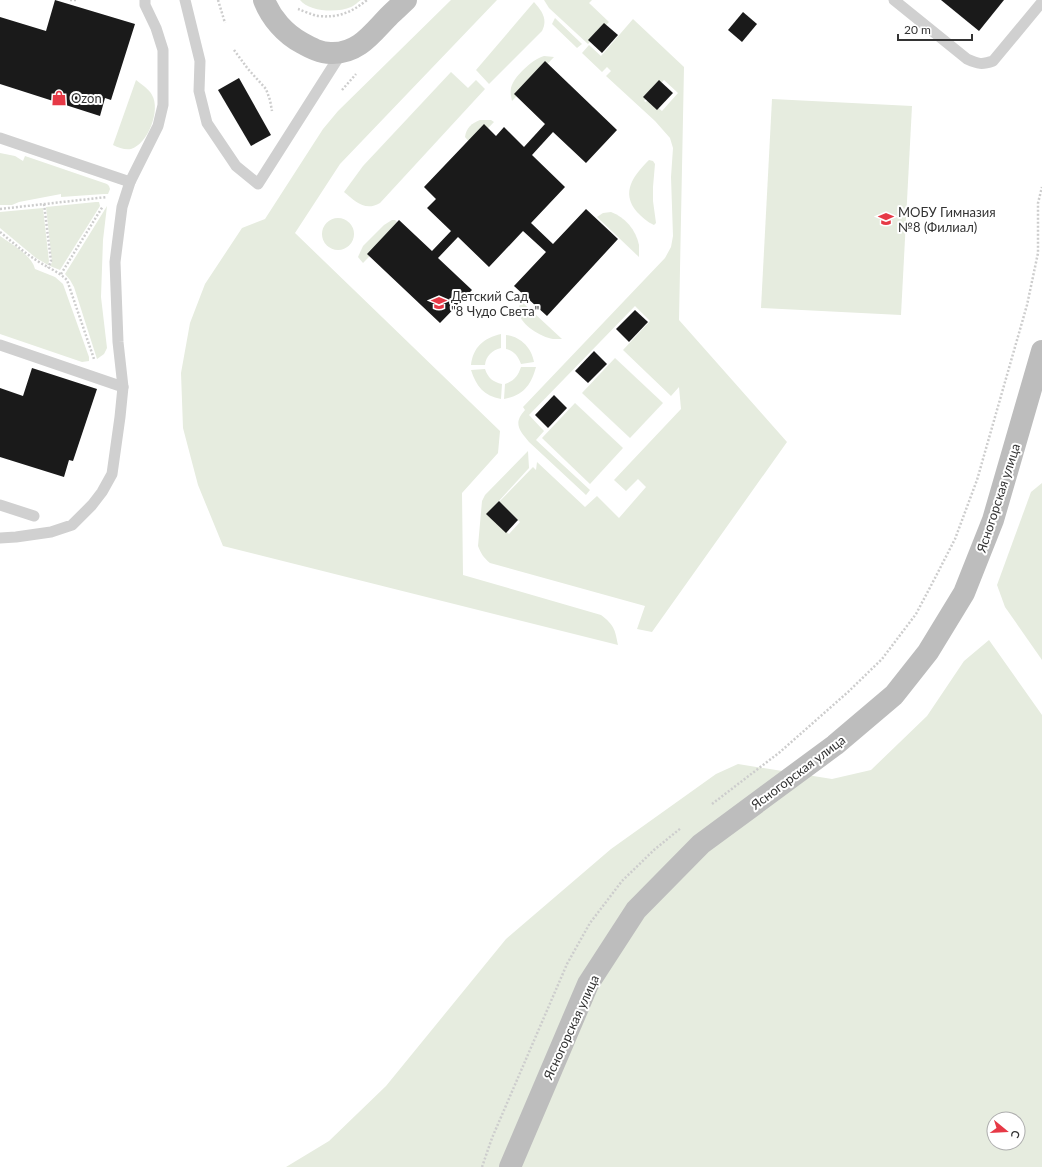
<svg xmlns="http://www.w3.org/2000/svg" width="1042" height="1167" viewBox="0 0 1042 1167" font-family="Lato,sans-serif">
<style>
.green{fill:#e6ecdf;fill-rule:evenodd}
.building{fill:#1a1a1a}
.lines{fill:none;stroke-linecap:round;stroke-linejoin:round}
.path{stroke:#cdcdcd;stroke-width:2.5;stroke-dasharray:2 2;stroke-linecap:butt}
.lane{stroke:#d0d0d0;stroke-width:11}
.secondary{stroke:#bdbdbd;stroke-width:22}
.labels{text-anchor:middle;stroke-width:4;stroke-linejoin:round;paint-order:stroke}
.poi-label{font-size:13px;fill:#333;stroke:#fff;text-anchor:start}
.street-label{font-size:13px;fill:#333;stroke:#fff}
</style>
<rect width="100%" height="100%" fill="#fff"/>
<g class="green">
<path d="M 300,0 L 361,0 C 358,2 354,6 351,7 C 338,13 309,12 300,0 Z"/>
<path d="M 451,0 L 497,0 L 340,164 L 295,233 L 500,431 L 498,453 L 462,493 L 463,575 L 601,615 C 614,625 615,629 618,645 L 223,546 L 198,485 L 183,428 L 181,373 L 190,323 L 205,284 L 242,228 L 265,219 L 323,129 L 338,111 Z"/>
<polygon points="544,0 592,0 589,3 609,22 588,44 549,8"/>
<path d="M 534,2 C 542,11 548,19 542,31 L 489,84 L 476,70 Z"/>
<polygon points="555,18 582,44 577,48 552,24"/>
<path d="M 633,19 L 684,67 L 679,320 L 787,442 L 652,632 L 637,629 L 645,606 L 490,563 C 484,558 481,554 478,546 L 482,501 L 485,495 L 528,451 L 529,468 L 487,514 L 509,534 L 520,522 L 499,502 L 533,467 L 536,470 L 537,462 L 585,507 L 597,496 L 619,518 L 646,487 L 638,479 L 626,491 L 614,480 L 681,409 L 679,387 L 671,396 L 623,350 L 650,321 L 635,306 L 529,415 L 544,431 L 536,440 L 590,490 L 586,495 L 529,442 C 519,430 513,423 525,410 L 523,407 L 665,258 L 671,247 L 673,236 L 671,177 L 673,148 L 670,138 L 655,121 L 606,76 L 611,71 L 607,67 L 602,72 L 582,53 L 589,45 L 601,56 ZM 664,80 L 678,93 L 662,111 L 648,99 L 646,102 L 644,101 Z"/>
<path d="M 544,56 L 554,57 L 512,101 C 511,96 510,93 511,88 C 514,76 533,59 544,56 Z"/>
<path d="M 451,72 L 468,88 L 476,80 L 485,89 L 380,203 C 365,212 355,201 344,192 L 363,166 Z"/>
<path d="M 136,80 C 141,84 149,89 152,95 C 161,110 148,144 131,149 C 125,150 119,148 113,145 Z"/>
<polygon points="772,99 912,106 901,315 761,308"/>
<path d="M 480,120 L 491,120 L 494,122 L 472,145 L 465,137 C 466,128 472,123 480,120 Z"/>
<polygon points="0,153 15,156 23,161 25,156 107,184 109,186 110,189 108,194 104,194 61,197 61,194 19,202 12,205 0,205"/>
<path d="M 649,160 L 653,161 L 655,164 L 653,187 L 653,201 L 656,223 L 654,225 C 647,222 642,217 637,212 C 620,192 634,175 649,160 Z"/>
<polygon points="96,202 99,202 100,206 60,270 50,266 52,262 46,207"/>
<polygon points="107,206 103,240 101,297 107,348 104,354 97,359 74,287 70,280 65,274"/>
<polygon points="43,208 49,261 48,265 36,258 0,228 0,212"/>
<path d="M 611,212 C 625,217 636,230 639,245 C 639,249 639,253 639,257 L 597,217 L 603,213 Z"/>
<circle cx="338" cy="234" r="16"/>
<polygon points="392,220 395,220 400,225 363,263 358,257 363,246 384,225"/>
<path d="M 0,236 C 11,244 32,255 35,269 L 55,277 L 63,284 L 89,357 L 89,361 L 82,362 L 0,334 Z"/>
<path d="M 521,301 L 562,339 C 559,339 556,339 553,339 C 541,337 521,325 519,313 C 518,309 520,304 521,301 Z"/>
<path d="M 501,334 L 501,348 C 492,350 486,356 485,365 L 471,365 C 473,347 484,338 501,334 Z"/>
<path d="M 506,335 C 520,336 532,348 534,362 L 521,364 C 518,356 514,351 506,349 Z"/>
<polygon points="615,358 663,403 630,438 582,393"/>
<path d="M 521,367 L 536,367 C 531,385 524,395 504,399 L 505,384 C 514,381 518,376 521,367 Z"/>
<path d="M 485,369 C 488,378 493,382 502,384 L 501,399 C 484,396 476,386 471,370 Z"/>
<polygon points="575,403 623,448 590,484 542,438"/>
<polygon points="1042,483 1042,660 1005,607 997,585 1031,492"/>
<path d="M 989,640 L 1042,715 L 1042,1167 L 286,1167 L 329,1141 L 386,1086 L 506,939 L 611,849 L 716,774 L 738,764 L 832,779 L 871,770 L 927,716 L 964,661 ZM 994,1119 L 1018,1119 L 1018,1143 L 994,1143 Z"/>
</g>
<g class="building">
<polygon points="55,0 135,24 111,100 105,98 100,116 0,84 0,17 46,31"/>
<polygon points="941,0 1004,0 979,31"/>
<polygon points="743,12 757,24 742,42 728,30"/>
<polygon points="604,23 618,35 602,53 588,40"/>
<polygon points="545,61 617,130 586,163 553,132 532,155 565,187 531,223 553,244 586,209 618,239 547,316 514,286 546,252 523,231 489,267 458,237 438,258 472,290 440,323 367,254 399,220 432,251 451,231 427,208 436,199 424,187 484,124 496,136 504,127 524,147 545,124 514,94"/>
<polygon points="239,78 271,135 251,146 218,90"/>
<polygon points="659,80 673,93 657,110 643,97"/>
<polygon points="635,310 648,322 629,342 616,329"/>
<polygon points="594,351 607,364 588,383 575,371"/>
<polygon points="32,368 97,389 73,461 69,460 64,477 0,457 0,388 23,396"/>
<polygon points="554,395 567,408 548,428 535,415"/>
<polygon points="499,501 518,520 506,533 486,514"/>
</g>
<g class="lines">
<g class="path">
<polyline points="70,0 77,0"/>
<polyline points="218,0 225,23"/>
<path d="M 298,9 C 304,11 312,15 318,16 C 339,18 352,12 367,0"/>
<polyline points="234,50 248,69 266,89 270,100 272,111"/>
<polyline points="342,90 356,74"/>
<polyline points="44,204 51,261 48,268"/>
<polyline points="0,209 107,197"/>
<path d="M 0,232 C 11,241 21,250 33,258 C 44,266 58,271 67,280 L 94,359"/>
<polyline points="61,274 103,206"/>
<polyline points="712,804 780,752 848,692 882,659 916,614 935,578 955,539 977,480 1027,305 1038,253 1038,203 1042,187"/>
<polyline points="482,1167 492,1138 567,964 590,923 622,881 655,849 681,828"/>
</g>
<g class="lane">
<polyline points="185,0 200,61 199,91 207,123 236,166 258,184 342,52"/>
<path d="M 894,0 L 967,59 C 978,64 982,65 993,61 L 1042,2"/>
<polyline points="0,138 130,182"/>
<polyline points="0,345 123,387"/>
<polyline points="0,505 34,516"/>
<polyline points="0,538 16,537 51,532 72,525 92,505 102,492 112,474 120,417 123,387 118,342 115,262 122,207 130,182 158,126 163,105 163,50 156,28 145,5 145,0"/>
</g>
<g class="secondary">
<path d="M 264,0 C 271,18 285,34 302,43 C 311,48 320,53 331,53 C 359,54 373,32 390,15 C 395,10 401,5 406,0"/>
<polyline points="510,1167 588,984 636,910 701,844 835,745 894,695 928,652 964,593 993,520 1042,351"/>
</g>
</g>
<defs>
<g id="shop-bare" transform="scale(1.2)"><path d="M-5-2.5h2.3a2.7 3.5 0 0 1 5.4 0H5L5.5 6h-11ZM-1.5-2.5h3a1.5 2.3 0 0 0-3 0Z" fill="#e63946" stroke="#fff" stroke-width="2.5" paint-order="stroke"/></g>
<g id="school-bare" transform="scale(1.2)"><path d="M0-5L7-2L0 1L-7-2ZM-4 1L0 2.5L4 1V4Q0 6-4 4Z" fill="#e63946" stroke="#fff" stroke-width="2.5" paint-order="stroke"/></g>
</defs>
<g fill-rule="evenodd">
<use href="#shop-bare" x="59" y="98"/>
<use href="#school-bare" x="886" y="219"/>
<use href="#school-bare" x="439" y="303"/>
</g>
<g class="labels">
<g class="poi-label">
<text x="71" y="103">Ozon</text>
<text x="898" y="217">МОБУ Гимназия<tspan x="898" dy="15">№8 (Филиал)</tspan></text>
<text x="451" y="301">Детский Сад<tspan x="451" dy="15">"8 Чудо Света"</tspan></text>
</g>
<g class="street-label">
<text transform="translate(998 498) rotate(-72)" y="5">Ясногорская улица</text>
<text transform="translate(798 772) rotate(-37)" y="5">Ясногорская улица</text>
<text transform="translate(571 1027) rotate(-65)" y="5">Ясногорская улица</text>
</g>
</g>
<g transform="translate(1006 1131) rotate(108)"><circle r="19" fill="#ffffff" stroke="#adadad"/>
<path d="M0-3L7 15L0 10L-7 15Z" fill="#e63946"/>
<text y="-6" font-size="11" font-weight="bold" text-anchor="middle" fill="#333333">С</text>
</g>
<path d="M898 34v6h74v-6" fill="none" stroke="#333333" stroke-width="2"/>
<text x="904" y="34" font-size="12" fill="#333333" stroke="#ffffff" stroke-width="3" paint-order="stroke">20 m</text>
</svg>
